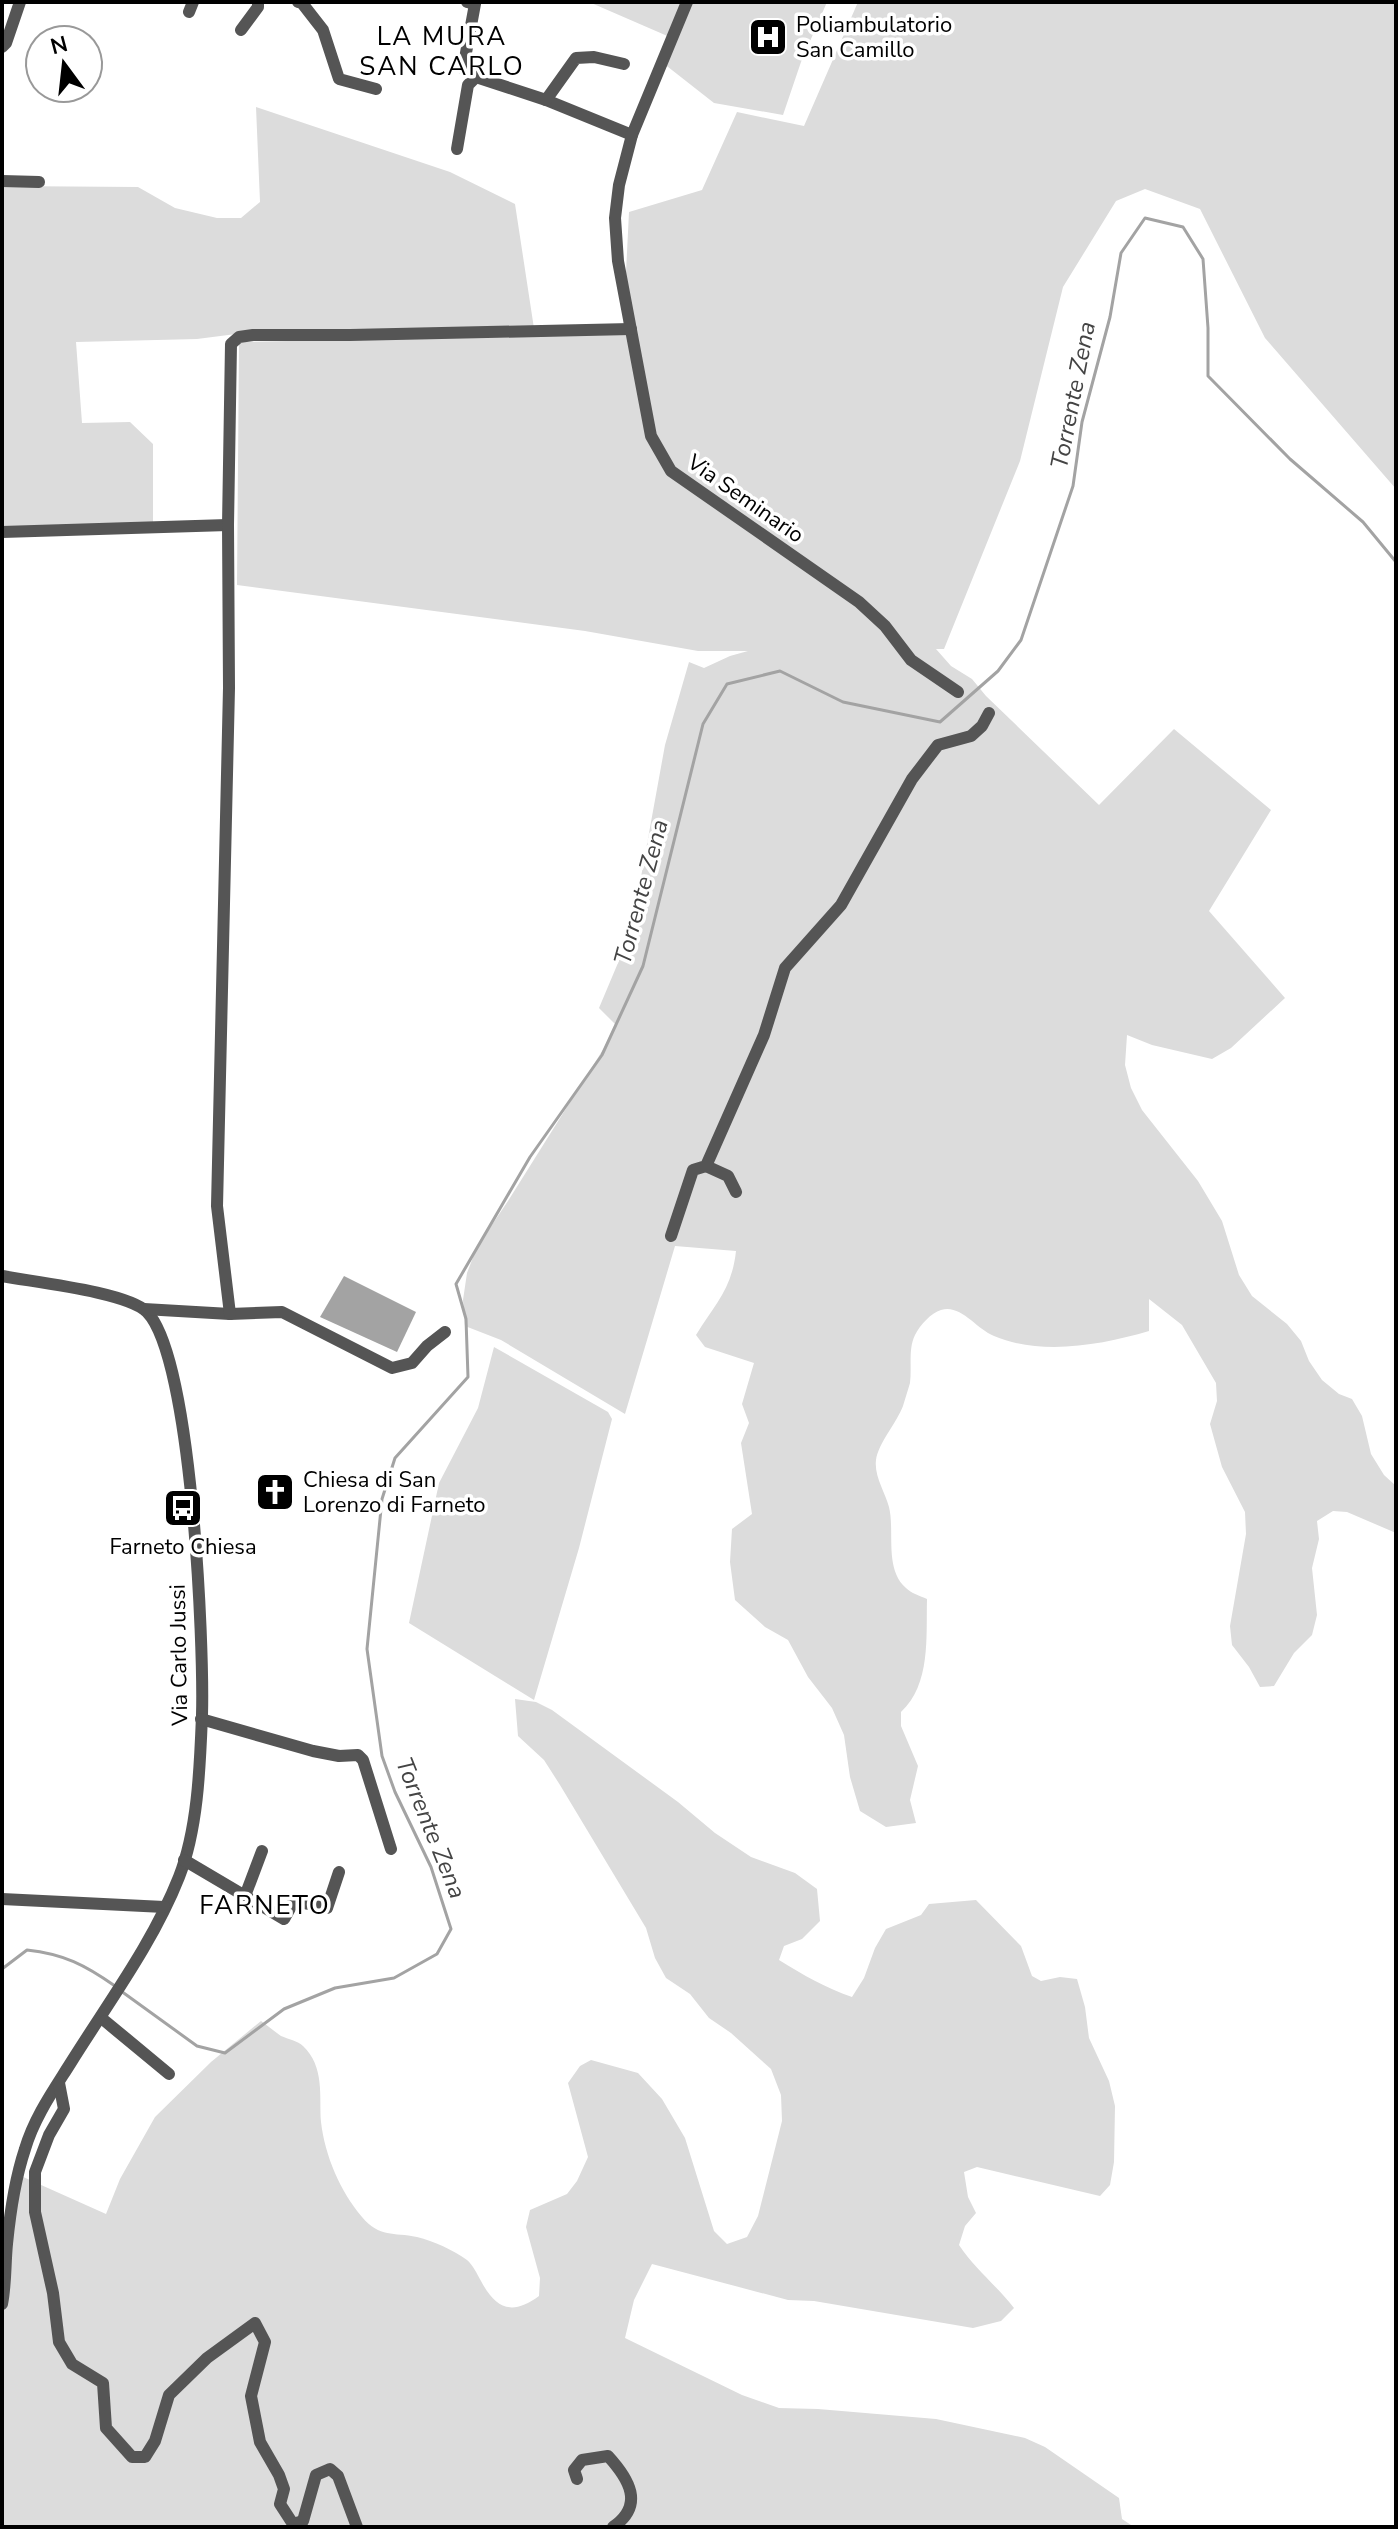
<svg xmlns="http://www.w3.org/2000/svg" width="1398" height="2529" viewBox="0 0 1398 2529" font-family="'Nunito Sans',sans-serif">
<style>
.green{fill:#dcdcdc}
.water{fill:#a3a3a3}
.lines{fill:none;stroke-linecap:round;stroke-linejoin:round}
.stream{stroke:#a3a3a3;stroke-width:3}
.minor{stroke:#555;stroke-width:12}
.labels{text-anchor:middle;stroke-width:7;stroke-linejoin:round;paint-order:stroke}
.poi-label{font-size:22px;fill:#000;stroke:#fff;text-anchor:start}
.street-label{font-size:22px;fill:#000;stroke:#fff}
.water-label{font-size:24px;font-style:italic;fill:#444;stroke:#fff}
.quarter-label{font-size:26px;letter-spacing:2px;fill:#000;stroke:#fff}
</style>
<rect width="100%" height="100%" fill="#fff"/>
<g class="green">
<polygon points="589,2 827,2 801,62 783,115 714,103 663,63 672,38"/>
<path d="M 858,2 L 1396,2 L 1396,489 L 1265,338 L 1200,209 L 1145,189 L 1116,201 L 1063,287 L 1020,461 L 944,649 L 936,649 L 951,666 L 972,679 L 986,696 L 1099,805 L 1174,729 L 1271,810 L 1209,911 L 1285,998 L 1231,1048 L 1212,1059 L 1152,1045 L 1127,1035 L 1125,1065 L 1131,1088 L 1142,1110 L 1198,1181 L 1222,1221 L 1239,1275 L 1252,1296 L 1287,1324 L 1301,1341 L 1309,1361 L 1322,1380 L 1339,1394 L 1352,1399 L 1362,1416 L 1371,1454 L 1384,1475 L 1396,1486 L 1396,1533 L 1347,1512 L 1333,1511 L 1317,1521 L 1319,1539 L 1312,1568 L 1317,1615 L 1312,1635 L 1294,1653 L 1274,1686 L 1260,1687 L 1249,1667 L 1232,1645 L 1230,1626 L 1246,1534 L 1245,1512 L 1222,1467 L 1210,1424 L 1217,1401 L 1216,1383 L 1182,1325 L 1149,1299 L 1149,1331 C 1101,1345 1042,1356 994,1336 C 976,1329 961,1304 941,1310 C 931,1313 920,1325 915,1335 C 908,1349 912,1367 910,1383 C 908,1390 905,1399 903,1406 C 897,1422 878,1444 876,1460 C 874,1476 885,1492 889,1507 C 895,1531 884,1569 906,1588 C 911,1593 920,1596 927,1599 C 926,1637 931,1684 901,1712 L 901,1726 L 918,1766 L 910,1800 L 916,1823 L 886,1827 L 860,1811 L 850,1777 L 844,1735 L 832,1708 L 808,1677 L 788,1640 L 765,1627 L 735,1600 L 730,1562 L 732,1529 L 752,1514 L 741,1443 L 749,1423 L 742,1404 L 754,1363 L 705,1347 L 696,1335 C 715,1304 732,1289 736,1251 L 675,1246 L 625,1414 L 501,1340 L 465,1326 L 463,1300 L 467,1273 L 477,1247 L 508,1201 L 604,1048 L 615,1024 L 599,1008 L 631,932 L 665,745 L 689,662 L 704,668 L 730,656 L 748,651 L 698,651 L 585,631 L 237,585 L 239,342 L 425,338 L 236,334 L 197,339 L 76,342 L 82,423 L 130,422 L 153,444 L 153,526 L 2,534 L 2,186 L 138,187 L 175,208 L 217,218 L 241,218 L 260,202 L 256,107 L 450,172 L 515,204 L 535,335 L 623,333 L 629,212 L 702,190 L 737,112 L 804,126 Z"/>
<polygon points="494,1347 608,1412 612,1419 579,1548 534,1700 409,1623 439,1483 478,1408"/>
<path d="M 515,1699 L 536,1702 L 552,1710 L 678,1802 L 715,1833 L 751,1857 L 795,1873 L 817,1889 L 820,1921 L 802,1939 L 784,1946 L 779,1960 C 803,1975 826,1988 852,1997 L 864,1978 L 875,1948 L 886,1929 L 921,1915 L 929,1904 L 976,1900 L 1021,1946 L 1032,1976 L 1041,1981 L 1060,1977 L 1077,1979 L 1085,2007 L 1089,2038 L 1109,2081 L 1115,2106 L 1114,2162 L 1110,2185 L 1100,2196 L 977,2167 L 964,2172 L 968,2197 L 976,2213 L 965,2226 L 959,2245 C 975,2269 997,2286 1014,2308 L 1001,2321 L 973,2328 L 814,2301 L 788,2300 L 652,2264 L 634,2300 L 625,2338 L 742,2395 L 779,2408 L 818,2409 L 936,2419 L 1025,2438 L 1045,2447 L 1119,2498 L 1122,2519 L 1134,2527 L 2,2527 L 2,2237 L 21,2176 L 106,2214 L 120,2179 L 155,2117 L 211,2062 L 261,2021 C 268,2026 274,2031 281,2036 C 288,2039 298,2041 303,2046 C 325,2067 319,2096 321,2122 C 325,2156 340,2191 362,2217 C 380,2238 393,2232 417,2237 C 434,2241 453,2250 467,2260 C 473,2265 477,2274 481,2281 C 496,2309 512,2316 539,2296 L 540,2278 L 526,2227 L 530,2210 L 567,2194 L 577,2181 L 588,2157 L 568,2083 L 580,2066 L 591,2060 L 638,2073 L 662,2099 L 685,2138 L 714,2231 L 727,2244 L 747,2237 L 758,2216 L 782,2121 L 781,2095 L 771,2069 L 731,2033 L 709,2018 L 690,1994 L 666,1978 L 655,1958 L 646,1928 L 560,1785 L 544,1760 L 518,1736 Z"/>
</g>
<polygon class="water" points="344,1276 416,1312 397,1352 320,1317"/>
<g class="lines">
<g class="stream">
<path d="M 2,1969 L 27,1950 C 64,1954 85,1965 115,1986"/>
<polyline points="121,1991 197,2046 225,2053 284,2009 335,1988 394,1978 437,1954 451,1929 431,1867 395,1792 382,1756 367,1649 382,1499 395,1458 468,1377 466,1319 456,1284 530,1157 602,1055 643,966 703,724 727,684 780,671 843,702 940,722 998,671 1021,640 1073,486 1082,422 1110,317 1121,253 1145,218 1183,227 1203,259 1208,328 1208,376 1290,459 1363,522 1396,562"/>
</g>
<g class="minor">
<polyline points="298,2 302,3 323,30 339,79 376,89"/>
<polyline points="467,2 475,4 463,69 476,77 546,100 632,135"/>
<polyline points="687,2 632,135 619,185 615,218 618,261 651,436 671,471 859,602 885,626 911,660 958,692"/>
<polyline points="189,12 193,2"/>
<polyline points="241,30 258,7 258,2"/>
<polyline points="2,47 6,43 20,2"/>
<polyline points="546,100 576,58 594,57 624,64"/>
<polyline points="457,149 468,85 476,77"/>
<polyline points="2,181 39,182"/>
<polyline points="2,532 228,525"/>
<polyline points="706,1166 728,1176 736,1192"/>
<polyline points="671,1236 693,1170 706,1166 764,1035 785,968 841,905 912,779 938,745 971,736 982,726 989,713"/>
<path d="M 2,1276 C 33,1282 127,1292 147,1312 C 192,1358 204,1644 202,1715 C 200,1766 198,1829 179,1877 C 153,1943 108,2003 70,2064 C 53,2091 34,2118 25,2149 C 15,2179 10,2213 7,2244 C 5,2264 6,2284 2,2304"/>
<polyline points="144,1309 230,1314 282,1312 392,1368 412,1363 427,1346 445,1332"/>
<polyline points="230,1314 217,1206 229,688 228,525 231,344 239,337 253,335 350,335 631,329"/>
<polyline points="201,1719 313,1751 339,1756 358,1755 363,1760 391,1849"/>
<polyline points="184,1860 284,1919 294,1901 327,1908 339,1872"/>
<polyline points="245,1896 262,1851"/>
<polyline points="2,1899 164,1907"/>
<polyline points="105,2021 169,2074"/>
<polyline points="59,2083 64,2109 49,2135 35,2172 35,2212 53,2293 59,2342 72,2364 103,2383 106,2428 132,2457 145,2457 155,2441 169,2395 207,2358 255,2323 265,2342 251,2396 260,2442 279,2475 284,2489 280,2504 293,2524 303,2521 316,2475 330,2469 338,2476 357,2527"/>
<path d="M 577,2479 L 574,2470 L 582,2460 L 608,2456 C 629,2479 645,2505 613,2527"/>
</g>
</g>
<defs>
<g id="hospital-square" transform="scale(2)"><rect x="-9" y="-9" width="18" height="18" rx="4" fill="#000" stroke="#fff"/><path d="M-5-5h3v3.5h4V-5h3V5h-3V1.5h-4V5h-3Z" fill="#fff"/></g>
<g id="church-square" transform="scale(2)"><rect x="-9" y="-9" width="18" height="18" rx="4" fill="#000" stroke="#fff"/><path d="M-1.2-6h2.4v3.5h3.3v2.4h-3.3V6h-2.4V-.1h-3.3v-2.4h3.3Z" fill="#fff"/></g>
<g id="bus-square" transform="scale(2)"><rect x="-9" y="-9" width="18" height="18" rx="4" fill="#000" stroke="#fff"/><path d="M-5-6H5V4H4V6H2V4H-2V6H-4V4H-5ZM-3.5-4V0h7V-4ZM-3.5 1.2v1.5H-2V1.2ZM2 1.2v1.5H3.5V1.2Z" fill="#fff"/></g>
</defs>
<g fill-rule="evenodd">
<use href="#hospital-square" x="768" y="37"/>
<use href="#church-square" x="275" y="1492"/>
<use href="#bus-square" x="183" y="1508"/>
</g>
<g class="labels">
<g class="poi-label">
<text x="796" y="32">Poliambulatorio<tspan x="796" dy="25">San Camillo</tspan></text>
<text x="303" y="1487">Chiesa di San<tspan x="303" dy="25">Lorenzo di Farneto</tspan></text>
<text x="183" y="1554" text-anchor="middle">Farneto Chiesa</text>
</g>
<g class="street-label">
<text transform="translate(746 498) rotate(35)" y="8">Via Seminario</text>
<text transform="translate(178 1655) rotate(-91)" y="8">Via Carlo Jussi</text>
</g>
<g class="water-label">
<text transform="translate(1073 395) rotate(-79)" y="8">Torrente Zena</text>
<text transform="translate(641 892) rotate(-75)" y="8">Torrente Zena</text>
<text transform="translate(431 1828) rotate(68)" y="8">Torrente Zena</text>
</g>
<g class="quarter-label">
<text x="442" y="45">LA MURA<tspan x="442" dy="30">SAN CARLO</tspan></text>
<text x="265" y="1914">FARNETO</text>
</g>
</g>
<rect width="1398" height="2529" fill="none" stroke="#000000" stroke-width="8"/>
<g transform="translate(64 64) rotate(345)"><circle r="38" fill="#ffffff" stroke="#999999" stroke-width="2"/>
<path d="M0-6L14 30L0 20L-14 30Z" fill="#000000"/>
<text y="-12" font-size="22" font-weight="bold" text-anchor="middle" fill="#000000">N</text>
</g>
</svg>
